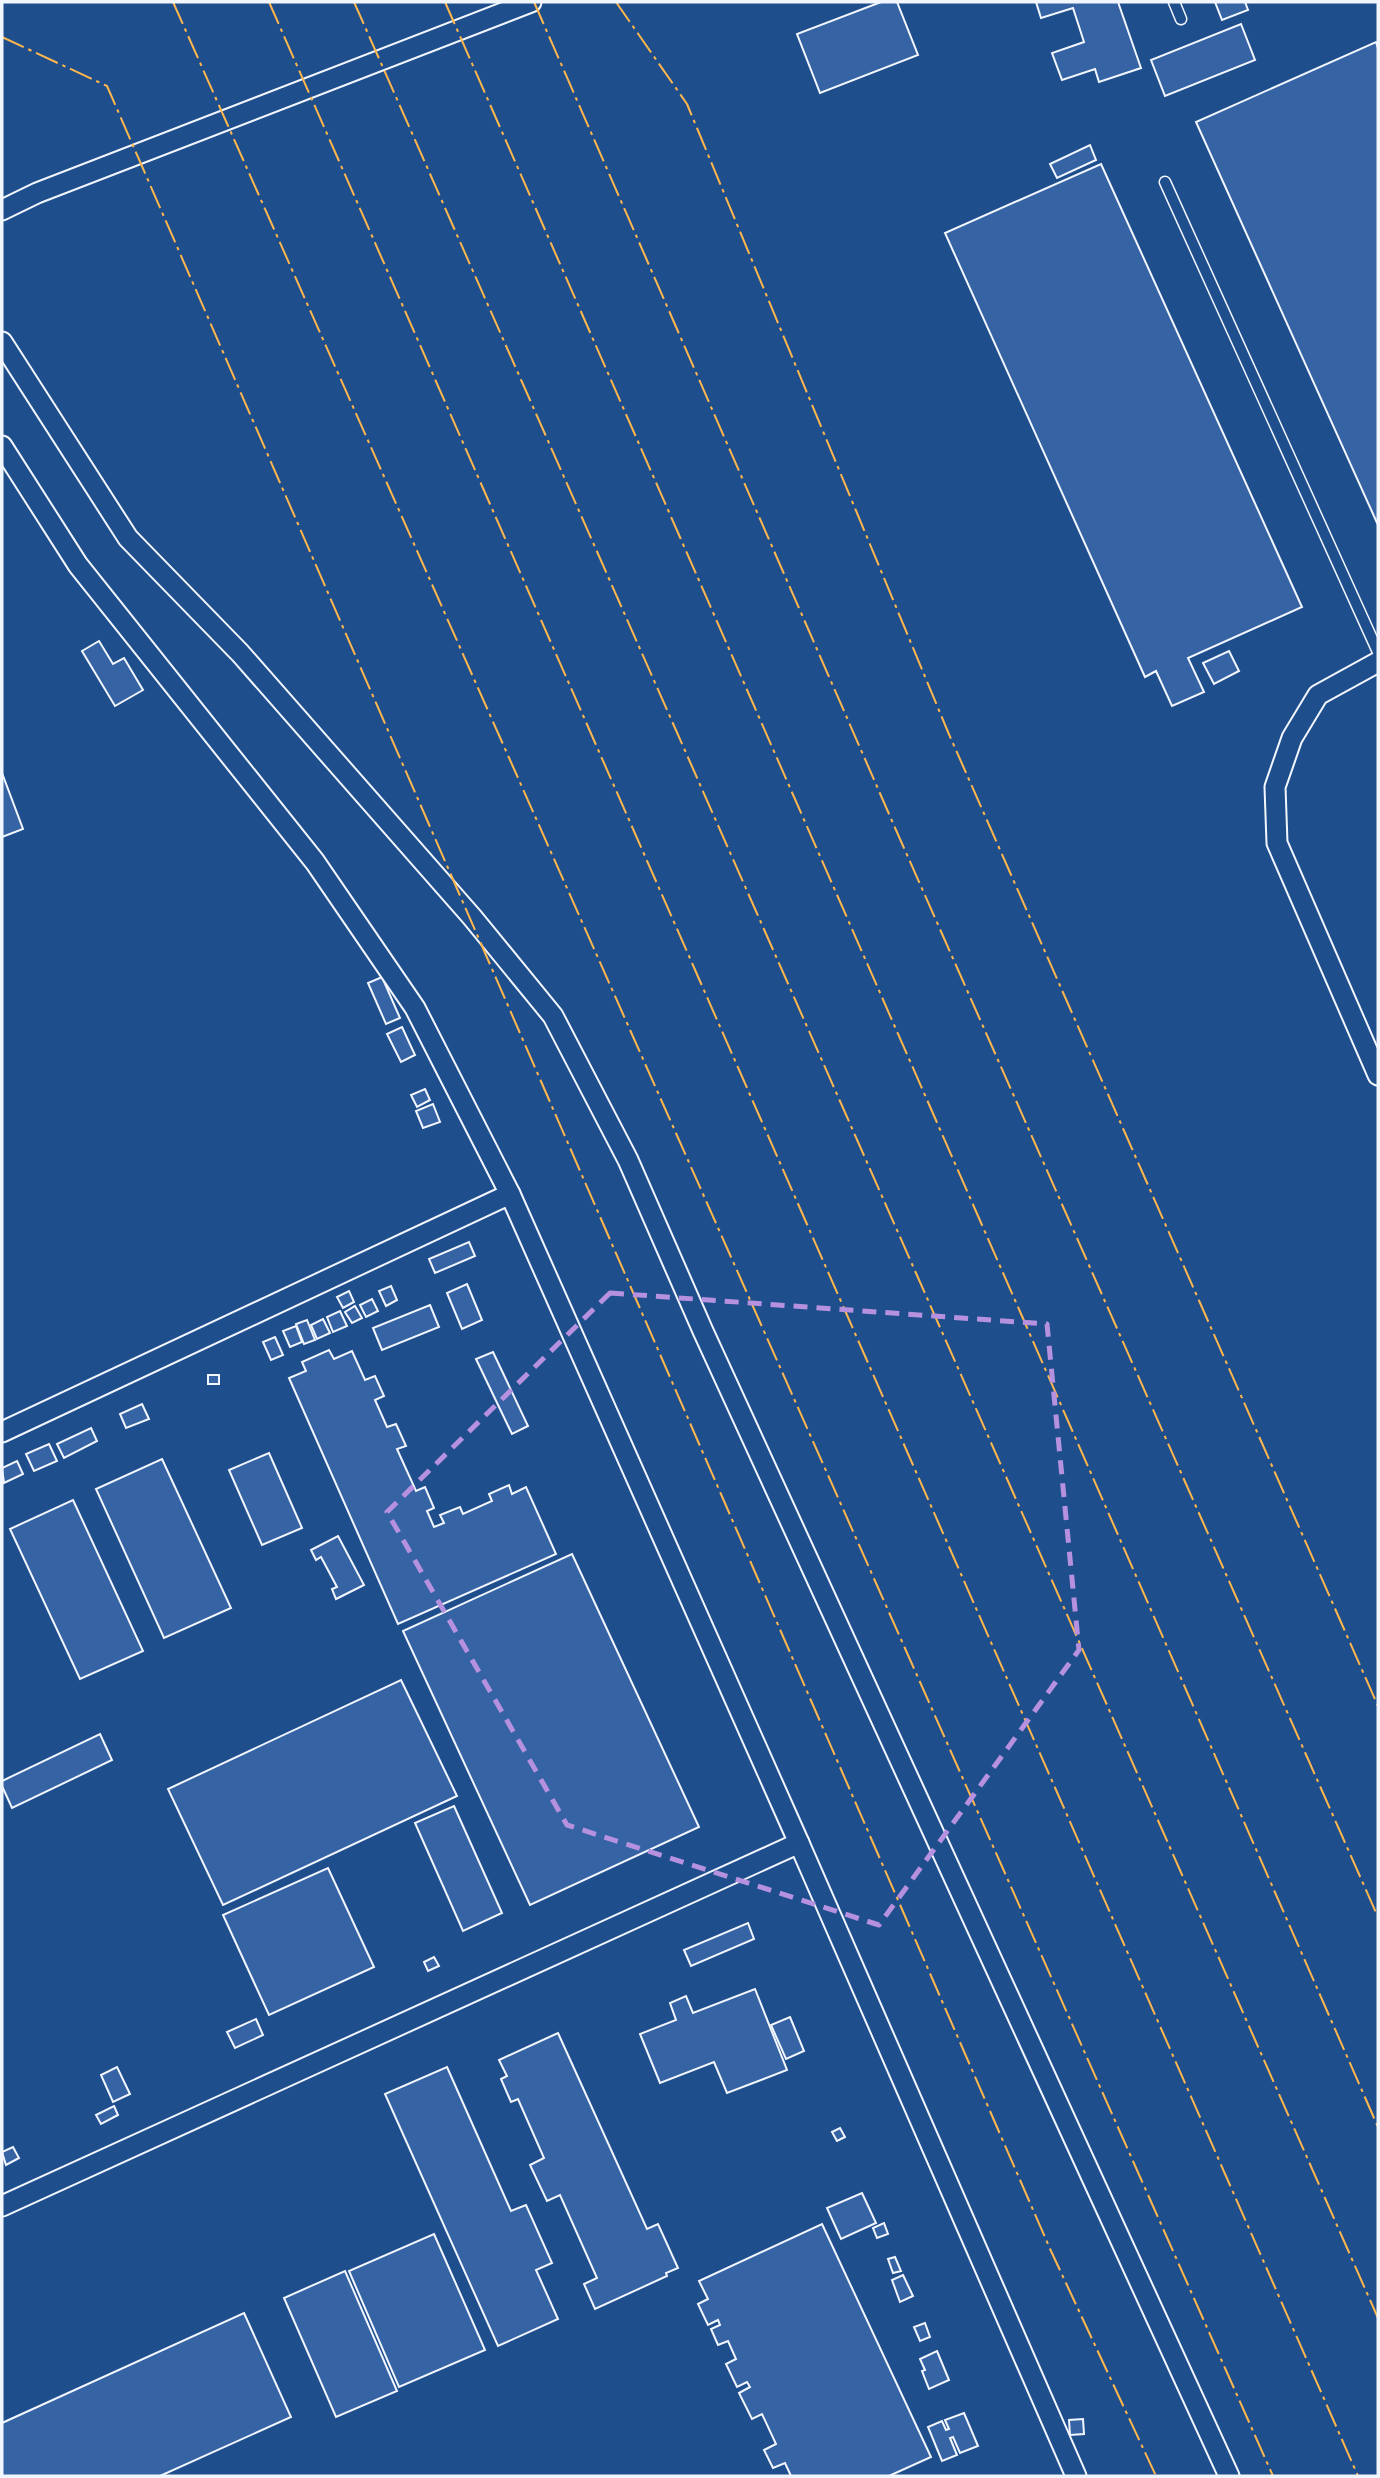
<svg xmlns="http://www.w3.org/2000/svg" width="1380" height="2478" viewBox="0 0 1380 2478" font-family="Bitter,serif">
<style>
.building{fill:#3563a3;stroke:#f2f6ff;stroke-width:2}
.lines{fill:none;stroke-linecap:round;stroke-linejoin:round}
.lane-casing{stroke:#f2f6ff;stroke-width:13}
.street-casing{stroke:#f2f6ff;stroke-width:23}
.lane{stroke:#1f4e8c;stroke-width:10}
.street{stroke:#1f4e8c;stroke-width:19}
.power{stroke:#ffb74d;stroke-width:2;stroke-dasharray:24 5 3.5 5;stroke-linecap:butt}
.marked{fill:none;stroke:#b691df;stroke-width:5;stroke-dasharray:14 9;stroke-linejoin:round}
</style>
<rect width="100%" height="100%" fill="#1f4e8c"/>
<g class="building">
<polygon points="881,2 897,2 918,55 820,93 797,34"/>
<polygon points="1036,2 1118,2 1141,68 1099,82 1095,69 1062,80 1052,53 1084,42 1073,8 1041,18"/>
<polygon points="1215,2 1245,2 1248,10 1222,20"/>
<polygon points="1241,24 1255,60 1165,96 1151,60"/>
<polygon points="1376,42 1378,48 1378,525 1196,122"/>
<polygon points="1090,145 1096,160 1057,178 1050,164"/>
<polygon points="1101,164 1302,607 1188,658 1204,692 1172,706 1156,671 1145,677 945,233"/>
<polygon points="99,641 113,664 124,658 143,690 115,706 82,651"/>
<polygon points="1229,651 1239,671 1214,684 1203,663"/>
<polygon points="2,773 23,829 2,837"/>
<polygon points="382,977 400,1018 386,1024 368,983"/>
<polygon points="402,1027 415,1055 401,1062 387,1034"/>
<polygon points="425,1089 430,1100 417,1107 411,1095"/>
<polygon points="433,1104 440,1122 423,1128 416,1111"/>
<polygon points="469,1242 475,1256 435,1273 429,1259"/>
<polygon points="467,1284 482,1320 462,1329 447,1293"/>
<polygon points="391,1286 397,1300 386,1306 379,1291"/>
<polygon points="349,1291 354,1302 343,1308 337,1297"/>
<polygon points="372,1299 378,1311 366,1317 360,1305"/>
<polygon points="430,1305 439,1327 382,1350 373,1328"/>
<polygon points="355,1306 362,1318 352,1323 345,1312"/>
<polygon points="340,1311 347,1326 333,1332 327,1317"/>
<polygon points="323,1319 330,1333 317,1339 311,1325"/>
<polygon points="307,1320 315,1340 304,1344 296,1324"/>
<polygon points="296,1326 302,1342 290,1347 283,1331"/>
<polygon points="275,1337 283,1355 271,1360 263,1342"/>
<polygon points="329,1350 334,1359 352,1351 365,1380 375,1376 384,1396 375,1400 387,1427 396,1424 406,1446 397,1449 416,1491 425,1487 434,1508 427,1511 434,1527 444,1523 440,1515 460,1507 463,1514 492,1501 489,1494 509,1485 512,1494 526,1487 556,1554 398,1624 289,1378 306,1371 302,1362"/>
<polygon points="493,1352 528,1426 512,1434 476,1359"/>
<rect x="208" y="1375" width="11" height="9"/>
<polygon points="142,1404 149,1419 126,1428 120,1414"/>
<polygon points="91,1428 97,1441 64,1458 57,1444"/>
<polygon points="49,1444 57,1461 34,1471 26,1454"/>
<polygon points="269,1453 302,1528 262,1545 229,1470"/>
<polygon points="162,1459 231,1608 164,1638 96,1489"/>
<polygon points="17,1461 23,1474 4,1483 2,1468"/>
<polygon points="73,1500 143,1651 80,1679 10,1529"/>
<polygon points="338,1536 364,1585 336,1599 332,1589 337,1587 321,1557 316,1560 311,1550"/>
<polygon points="572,1554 699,1827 530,1905 403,1631"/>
<polygon points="401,1680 457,1796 223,1905 168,1789"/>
<polygon points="100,1734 112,1760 12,1808 2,1786 2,1781"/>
<polygon points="454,1806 502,1913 463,1931 415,1823"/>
<polygon points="328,1868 374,1967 269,2015 223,1915"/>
<polygon points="748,1923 754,1939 691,1966 684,1950"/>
<polygon points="434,1957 439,1966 428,1971 424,1962"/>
<polygon points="755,1989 787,2070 727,2093 714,2062 660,2083 640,2034 676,2020 670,2003 686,1996 693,2013"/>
<polygon points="790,2017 804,2051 786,2059 771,2025"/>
<polygon points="256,2019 263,2035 235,2048 227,2032"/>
<polygon points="558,2033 647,2229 658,2224 678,2268 666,2273 667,2276 595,2309 584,2284 597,2278 560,2195 547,2201 530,2165 544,2158 518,2099 511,2102 501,2079 507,2076 499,2060"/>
<polygon points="117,2067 130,2094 113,2102 101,2075"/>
<polygon points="447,2067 511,2211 526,2205 552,2263 536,2270 558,2319 498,2346 385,2094"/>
<polygon points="114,2106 118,2115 101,2124 96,2115"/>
<polygon points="840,2128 845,2137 837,2141 832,2132"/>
<polygon points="13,2147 19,2158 6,2165 2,2152"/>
<polygon points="862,2193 876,2223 841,2239 827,2208"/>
<polygon points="884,2223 888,2234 877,2238 873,2228"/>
<polygon points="822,2224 931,2457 889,2476 791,2476 785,2463 773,2468 764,2450 776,2444 762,2414 752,2419 739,2393 750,2387 747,2382 737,2387 726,2364 736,2359 728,2341 718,2345 711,2329 720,2325 718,2320 708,2325 698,2304 708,2299 699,2281"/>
<polygon points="434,2234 485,2350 399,2387 349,2271"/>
<polygon points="895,2257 901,2271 893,2273 888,2259"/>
<polygon points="345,2271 397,2391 336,2417 284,2298"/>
<polygon points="903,2275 913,2296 900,2302 892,2280"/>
<polygon points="244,2313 291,2417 160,2476 2,2476 2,2423"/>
<polygon points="925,2323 930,2337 920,2341 914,2327"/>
<polygon points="937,2351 949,2380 929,2389 922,2371 925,2370 920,2359"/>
<polygon points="964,2413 978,2446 960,2453 953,2437 950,2438 957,2455 942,2461 928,2427 942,2421 946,2430 949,2429 945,2420"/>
<polygon points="1083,2419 1084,2434 1070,2435 1069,2420"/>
</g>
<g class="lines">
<g class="lane-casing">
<g id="lane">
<polyline points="1174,2 1181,19"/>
<polyline points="1165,182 1378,652"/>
</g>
</g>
<g class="street-casing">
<g id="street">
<polyline points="2,210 37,193 531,2"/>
<polyline points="2,342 128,538 240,653 472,917 553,1016 628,1160 703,1331 1229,2476"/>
<polyline points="2,446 78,565 315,862 415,1008 510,1194 799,1843"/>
<polyline points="1378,662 1318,695 1292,738 1275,787 1277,843 1378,1075"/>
<polyline points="2,1432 510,1194"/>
<polyline points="2,2206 799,1843 1076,2476"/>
</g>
</g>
<use href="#lane" class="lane"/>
<use href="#street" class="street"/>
<g class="power">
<polyline points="173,2 1273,2476"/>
<polyline points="269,2 1358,2476"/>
<polyline points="354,2 1378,2318"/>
<polyline points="445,2 1378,2127"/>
<polyline points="534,2 896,830 1378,1917"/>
<polyline points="616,2 687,104 948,732 1378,1706"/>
<polyline points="2,37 107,86 1051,2251 1156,2476"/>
</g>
</g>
<path class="marked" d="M 610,1293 L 1047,1324 L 1079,1650 L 879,1925 L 567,1825 L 387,1512 Z"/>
<rect width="1380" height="2478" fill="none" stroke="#f2f6ff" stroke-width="7"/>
</svg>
